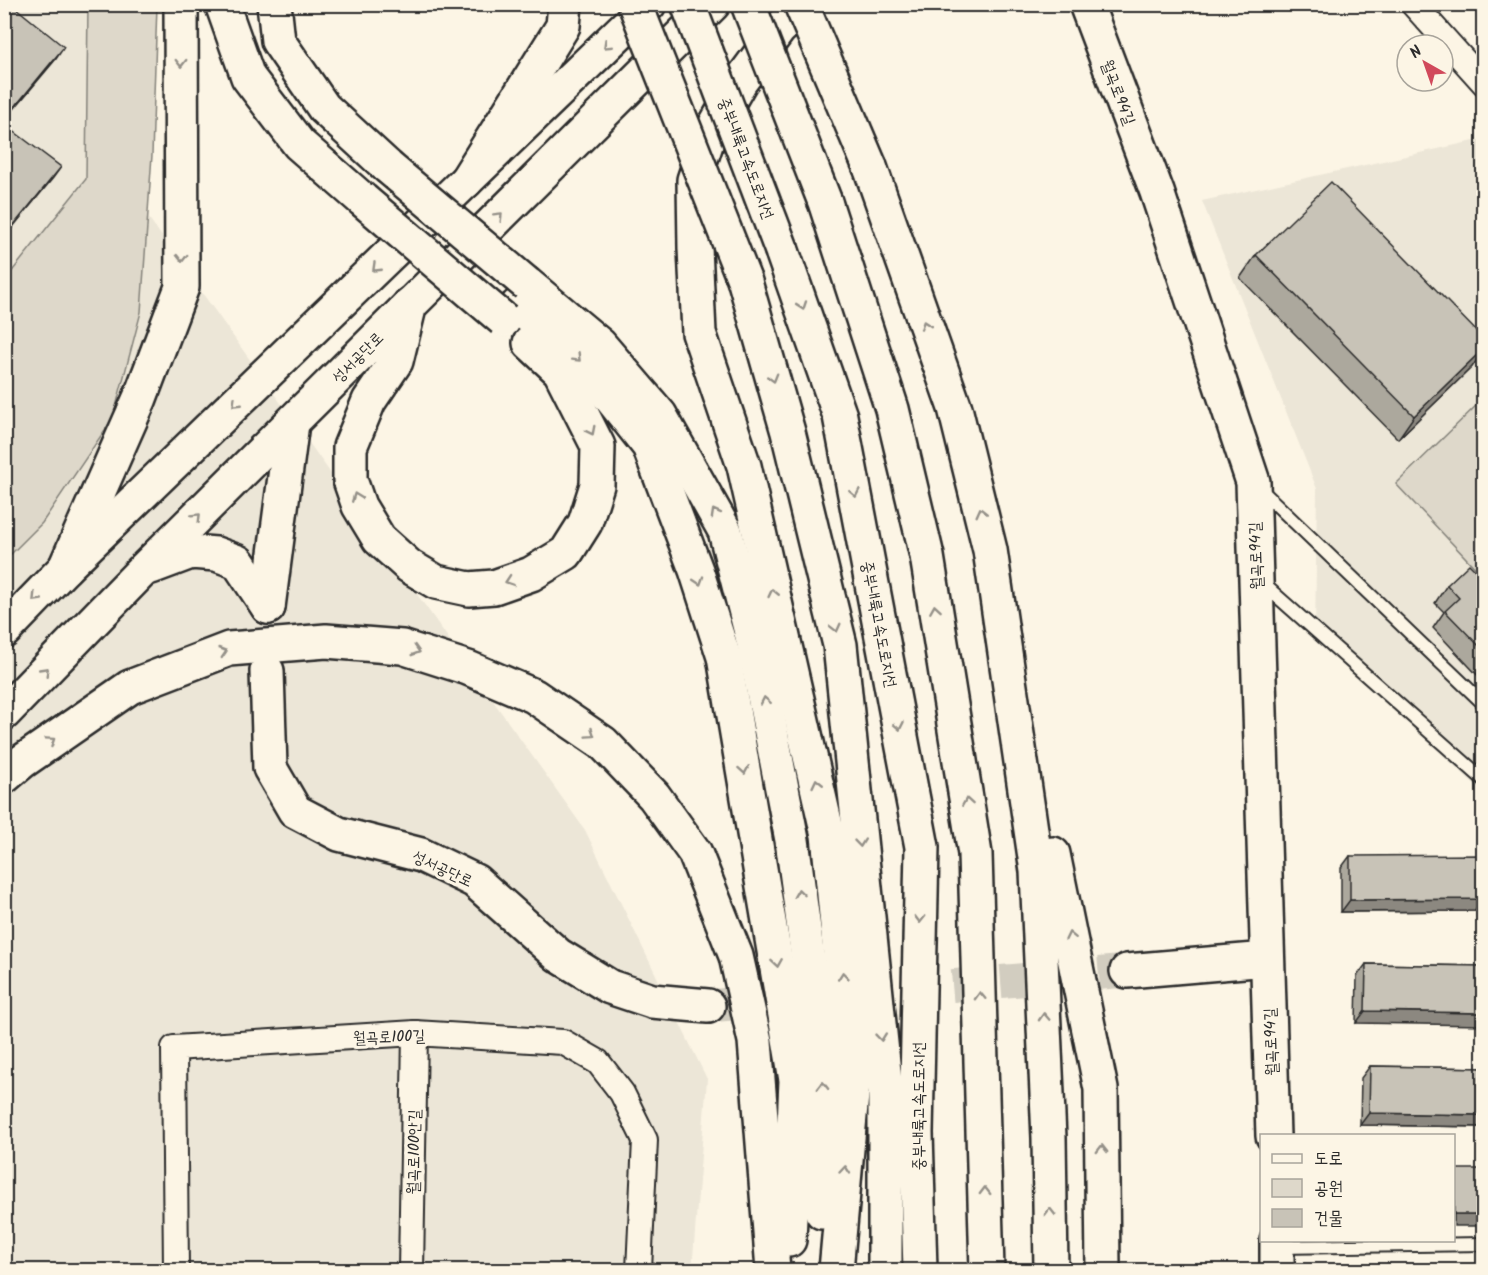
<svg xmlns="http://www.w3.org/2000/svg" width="1488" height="1275" viewBox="0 0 1488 1275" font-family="Kalam,'Poor Story',sans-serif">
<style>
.built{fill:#ece6d7}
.green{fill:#ded8ca;stroke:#84827a;stroke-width:1.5}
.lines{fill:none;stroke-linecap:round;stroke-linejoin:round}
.secondary-tunnel{stroke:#d2cdc0;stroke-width:33;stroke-dasharray:33 16;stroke-linecap:butt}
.lane-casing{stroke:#2b2b2b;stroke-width:16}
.street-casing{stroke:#2b2b2b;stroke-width:28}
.secondary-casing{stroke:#2b2b2b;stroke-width:38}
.highway-casing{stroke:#2b2b2b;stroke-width:38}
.lane{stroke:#fcf5e5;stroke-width:12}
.street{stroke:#fcf5e5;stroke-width:24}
.secondary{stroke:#fcf5e5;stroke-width:33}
.highway{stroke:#fcf5e5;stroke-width:33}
.highway-bridge-casing{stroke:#2b2b2b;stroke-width:38;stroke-linecap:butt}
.highway-bridge{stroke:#fcf5e5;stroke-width:33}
.wall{fill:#aca89d;stroke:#2b2b2b;stroke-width:1.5}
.shaded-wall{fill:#8c8880;stroke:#2b2b2b;stroke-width:1.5}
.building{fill:#c8c3b7;stroke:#2b2b2b;stroke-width:1.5}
.oneway{stroke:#949088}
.labels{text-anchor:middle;stroke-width:6;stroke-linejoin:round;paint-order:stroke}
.street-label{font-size:16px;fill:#2b2b2b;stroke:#fcf5e5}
</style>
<rect width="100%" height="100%" fill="#fcf5e5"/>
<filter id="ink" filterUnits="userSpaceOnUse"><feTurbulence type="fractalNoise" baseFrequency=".0167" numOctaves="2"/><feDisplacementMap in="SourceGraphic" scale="12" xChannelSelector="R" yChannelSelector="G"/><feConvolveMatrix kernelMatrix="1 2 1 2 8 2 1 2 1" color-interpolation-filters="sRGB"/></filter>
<g filter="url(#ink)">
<g class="built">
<polygon points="5,5 131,5 131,193 585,830 707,1079 692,1270 5,1270"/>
<polygon points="1483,139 1483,792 1315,637 1317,489 1202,201"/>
</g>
<g class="green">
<polygon points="88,5 157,5 152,155 141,312 113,418 42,523 5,560 5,280 86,179"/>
<polygon points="1483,399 1483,576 1396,484"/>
</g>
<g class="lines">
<polyline class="secondary-tunnel" points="708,1006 1127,971"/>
<g class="lane-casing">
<g id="lane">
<polyline points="1258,487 1484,704"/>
<polyline points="1261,582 1484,780"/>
<polyline points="1278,1247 1484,1244"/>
</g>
</g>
<g class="street-casing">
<g id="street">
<polyline points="1413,4 1484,83"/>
<polyline points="176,1270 174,1048 415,1033 563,1042 598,1062 622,1093 645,1140 639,1270"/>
<polyline points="411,1270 415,1033"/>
</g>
</g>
<g class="secondary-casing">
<g id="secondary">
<polyline points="1086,4 1157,192 1253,482 1273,1136"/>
<polyline points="151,567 191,552 216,554 238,562 268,607"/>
<polyline points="268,607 292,423"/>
<polyline points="4,631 65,568 649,4"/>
<polyline points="267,671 270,768 295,811 339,834 421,855 475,881 558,955 610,987 652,1001 708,1006"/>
<polyline points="4,713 142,571 713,4"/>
<polyline points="1127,971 1267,959"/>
<polyline points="1277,1240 1277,1270"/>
</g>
</g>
<g class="highway-casing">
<g id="highway">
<polyline points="222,4 248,77 299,144 363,200"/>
<polyline points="274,4 278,41 324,108 388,167"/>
<polyline points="805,4 779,29 740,82 708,138 694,180 695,248 699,333 744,466 828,835 853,1083 836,1270"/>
<polyline points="870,167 955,408 990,550 1037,871 1049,1138 1051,1270"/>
<polyline points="466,181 563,26 565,4"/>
<polyline points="825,202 892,409 927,556 975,854 987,1270"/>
<polyline points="782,251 840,416 922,847 916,1133 920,1270"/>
<polyline points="745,282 788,432 840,645 885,1082 885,1270"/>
<polyline points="527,284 600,345 660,415 725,531 754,644 792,840 824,1078 822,1212"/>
<polyline points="410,304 396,361 369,401 350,447 350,480 359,506 379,539 409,566 436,582 469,589 494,587 531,574 566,553 585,523 597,485 598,446 560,371 530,343"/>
<polyline points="517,306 579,358 649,446 696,570 724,657 796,1080 789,1240"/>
<polyline points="65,568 140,398 182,287 181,4"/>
<polyline points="4,777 23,761 130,687 229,649 326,641 402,647 468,668 534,696 603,743 654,796 695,853 736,956 755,1041 773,1270"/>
<polyline points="1053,854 1101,1089 1103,1270"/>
</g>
</g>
<use href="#lane" class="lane"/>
<use href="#street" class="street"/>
<use href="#secondary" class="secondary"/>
<use href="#highway" class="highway"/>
<g class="highway-bridge-casing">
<g id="highway-bridge">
<polyline points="635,4 745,282"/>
<polyline points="688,4 782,251"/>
<polyline points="748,4 825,202"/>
<polyline points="801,4 870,167"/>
<polyline points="388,167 527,284"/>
<polyline points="363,200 504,320"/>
</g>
</g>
<use href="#highway-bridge" class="highway-bridge"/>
</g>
<g class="wall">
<polygon points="1256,255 1484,339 1484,350 1472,367 1398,439 1240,278"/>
<polygon points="1484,579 1484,682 1433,628 1444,612 1435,603 1447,585"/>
<polygon points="1350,856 1483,899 1475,911 1341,912 1341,868"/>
<polygon points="1366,964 1484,966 1356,1023 1357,976"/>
<polygon points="1370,1066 1484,1068 1484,1127 1360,1125 1361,1078"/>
</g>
<g class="shaded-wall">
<polygon points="64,47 56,59 4,121 4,120"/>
<polygon points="61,167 53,178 4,238 4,237"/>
<polygon points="1484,348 1484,350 1472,367 1398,439 1414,416"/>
<polygon points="1483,899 1475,911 1341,912 1350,900"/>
<polygon points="1365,1011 1484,1013 1484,1025 1356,1023"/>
<polygon points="1369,1113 1484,1115 1484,1127 1360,1125"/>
<rect x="1454" y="1214" width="30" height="12"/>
</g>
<g class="building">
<polygon points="4,4 11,4 64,47 4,120"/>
<polygon points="4,124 61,167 4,237"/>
<polygon points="1331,182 1484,339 1484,348 1414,416 1256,255"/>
<polygon points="1469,564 1484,579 1484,651 1445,611 1459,598 1447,585"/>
<polygon points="1483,855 1483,899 1350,900 1350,856"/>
<polygon points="1366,964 1484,966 1484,1013 1365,1011"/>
<polygon points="1370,1066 1484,1068 1484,1115 1369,1113"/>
<rect x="1454" y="1169" width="30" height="45"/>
</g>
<defs><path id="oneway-chevron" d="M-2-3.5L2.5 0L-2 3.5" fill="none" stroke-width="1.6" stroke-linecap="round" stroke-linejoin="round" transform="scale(1.5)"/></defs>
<g class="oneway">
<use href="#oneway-chevron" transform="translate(607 45) rotate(136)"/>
<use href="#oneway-chevron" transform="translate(181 63) rotate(90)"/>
<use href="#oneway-chevron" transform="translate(499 216) rotate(-45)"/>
<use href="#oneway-chevron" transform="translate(182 258) rotate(90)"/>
<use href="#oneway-chevron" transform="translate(376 268) rotate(136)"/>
<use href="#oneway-chevron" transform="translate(802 306) rotate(71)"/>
<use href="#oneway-chevron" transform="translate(925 325) rotate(-109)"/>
<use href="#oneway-chevron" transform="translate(577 358) rotate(45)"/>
<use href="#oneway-chevron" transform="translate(773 378) rotate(74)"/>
<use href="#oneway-chevron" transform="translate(236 403) rotate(136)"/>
<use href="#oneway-chevron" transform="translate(591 431) rotate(63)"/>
<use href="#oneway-chevron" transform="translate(855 493) rotate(79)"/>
<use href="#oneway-chevron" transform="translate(356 497) rotate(-111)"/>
<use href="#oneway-chevron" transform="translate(981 512) rotate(-104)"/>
<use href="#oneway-chevron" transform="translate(715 513) rotate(-119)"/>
<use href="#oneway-chevron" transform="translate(197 517) rotate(-45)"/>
<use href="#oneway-chevron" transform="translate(509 581) rotate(161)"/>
<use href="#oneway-chevron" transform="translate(699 581) rotate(72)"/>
<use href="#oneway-chevron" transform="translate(773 593) rotate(-103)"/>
<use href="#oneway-chevron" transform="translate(36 598) rotate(134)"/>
<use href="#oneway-chevron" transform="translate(935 609) rotate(-99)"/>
<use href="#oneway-chevron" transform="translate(836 628) rotate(76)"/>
<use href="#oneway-chevron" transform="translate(416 651) rotate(17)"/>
<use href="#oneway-chevron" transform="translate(223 652) rotate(-18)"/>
<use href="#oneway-chevron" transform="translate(45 671) rotate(-46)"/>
<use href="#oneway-chevron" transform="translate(765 701) rotate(-101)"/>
<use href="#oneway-chevron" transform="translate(899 726) rotate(79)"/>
<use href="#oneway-chevron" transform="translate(591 734) rotate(34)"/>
<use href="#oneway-chevron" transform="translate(51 741) rotate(-34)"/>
<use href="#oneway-chevron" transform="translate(744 770) rotate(80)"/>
<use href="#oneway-chevron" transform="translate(817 783) rotate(-103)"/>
<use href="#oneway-chevron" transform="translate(967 802) rotate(-99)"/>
<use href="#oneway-chevron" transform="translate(860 843) rotate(84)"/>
<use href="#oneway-chevron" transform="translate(799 893) rotate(-98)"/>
<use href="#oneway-chevron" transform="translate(920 919) rotate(91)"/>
<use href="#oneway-chevron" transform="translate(1070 936) rotate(-102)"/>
<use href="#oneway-chevron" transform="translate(777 963) rotate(81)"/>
<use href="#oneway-chevron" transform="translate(843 976) rotate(-96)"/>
<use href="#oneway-chevron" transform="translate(980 996) rotate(-92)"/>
<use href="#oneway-chevron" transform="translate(1044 1017) rotate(-93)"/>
<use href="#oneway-chevron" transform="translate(881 1037) rotate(84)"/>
<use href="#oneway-chevron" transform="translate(823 1086) rotate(-90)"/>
<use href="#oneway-chevron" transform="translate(1102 1149) rotate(-90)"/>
<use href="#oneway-chevron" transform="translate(845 1170) rotate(-85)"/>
<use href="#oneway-chevron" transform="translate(985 1191) rotate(-91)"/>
<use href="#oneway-chevron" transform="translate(1050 1212) rotate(-91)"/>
</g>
</g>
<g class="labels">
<g class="street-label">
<text transform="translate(1119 92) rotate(69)" y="6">월곡로94길</text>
<text transform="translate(747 158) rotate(69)" y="6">중부내륙고속도로지선</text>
<text transform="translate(357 357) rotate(-45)" y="6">성서공단로</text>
<text transform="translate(1255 556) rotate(-92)" y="6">월곡로94길</text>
<text transform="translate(880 624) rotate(79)" y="6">중부내륙고속도로지선</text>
<text transform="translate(443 868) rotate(25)" y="6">성서공단로</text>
<text transform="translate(389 1036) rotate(-2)" y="6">월곡로100길</text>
<text transform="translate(1270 1042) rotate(-92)" y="6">월곡로94길</text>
<text transform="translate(918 1106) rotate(-90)" y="6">중부내륙고속도로지선</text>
<text transform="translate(413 1152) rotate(-89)" y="6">월곡로100안길</text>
</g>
</g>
<rect width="1488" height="1275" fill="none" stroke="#fcf5e5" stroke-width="24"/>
<rect x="12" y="12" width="1464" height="1251" fill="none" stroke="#2b2b2b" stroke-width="2" filter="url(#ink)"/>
<rect x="1260" y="1134" width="195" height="108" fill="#fcf5e5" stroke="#a8a49b" stroke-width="1.5"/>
<rect x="1272" y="1154" width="30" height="9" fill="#fcf5e5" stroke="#a8a49b" stroke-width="1.5"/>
<text x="1314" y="1164" font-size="18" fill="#2b2b2b">도로</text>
<rect x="1272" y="1179" width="30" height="18" fill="#ded8ca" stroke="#a8a49b" stroke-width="1.5"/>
<text x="1314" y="1194" font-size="18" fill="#2b2b2b">공원</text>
<rect x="1272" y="1209" width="30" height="18" fill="#c8c3b7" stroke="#a8a49b" stroke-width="1.5"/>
<text x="1314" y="1224" font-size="18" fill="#2b2b2b">건물</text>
<g transform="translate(1425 63) rotate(320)"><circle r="28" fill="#fcf5e5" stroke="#a8a49b" stroke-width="1.5"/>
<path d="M0-4.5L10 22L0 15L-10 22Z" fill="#d1495b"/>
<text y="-9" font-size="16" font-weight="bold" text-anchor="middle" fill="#2b2b2b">N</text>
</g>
</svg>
